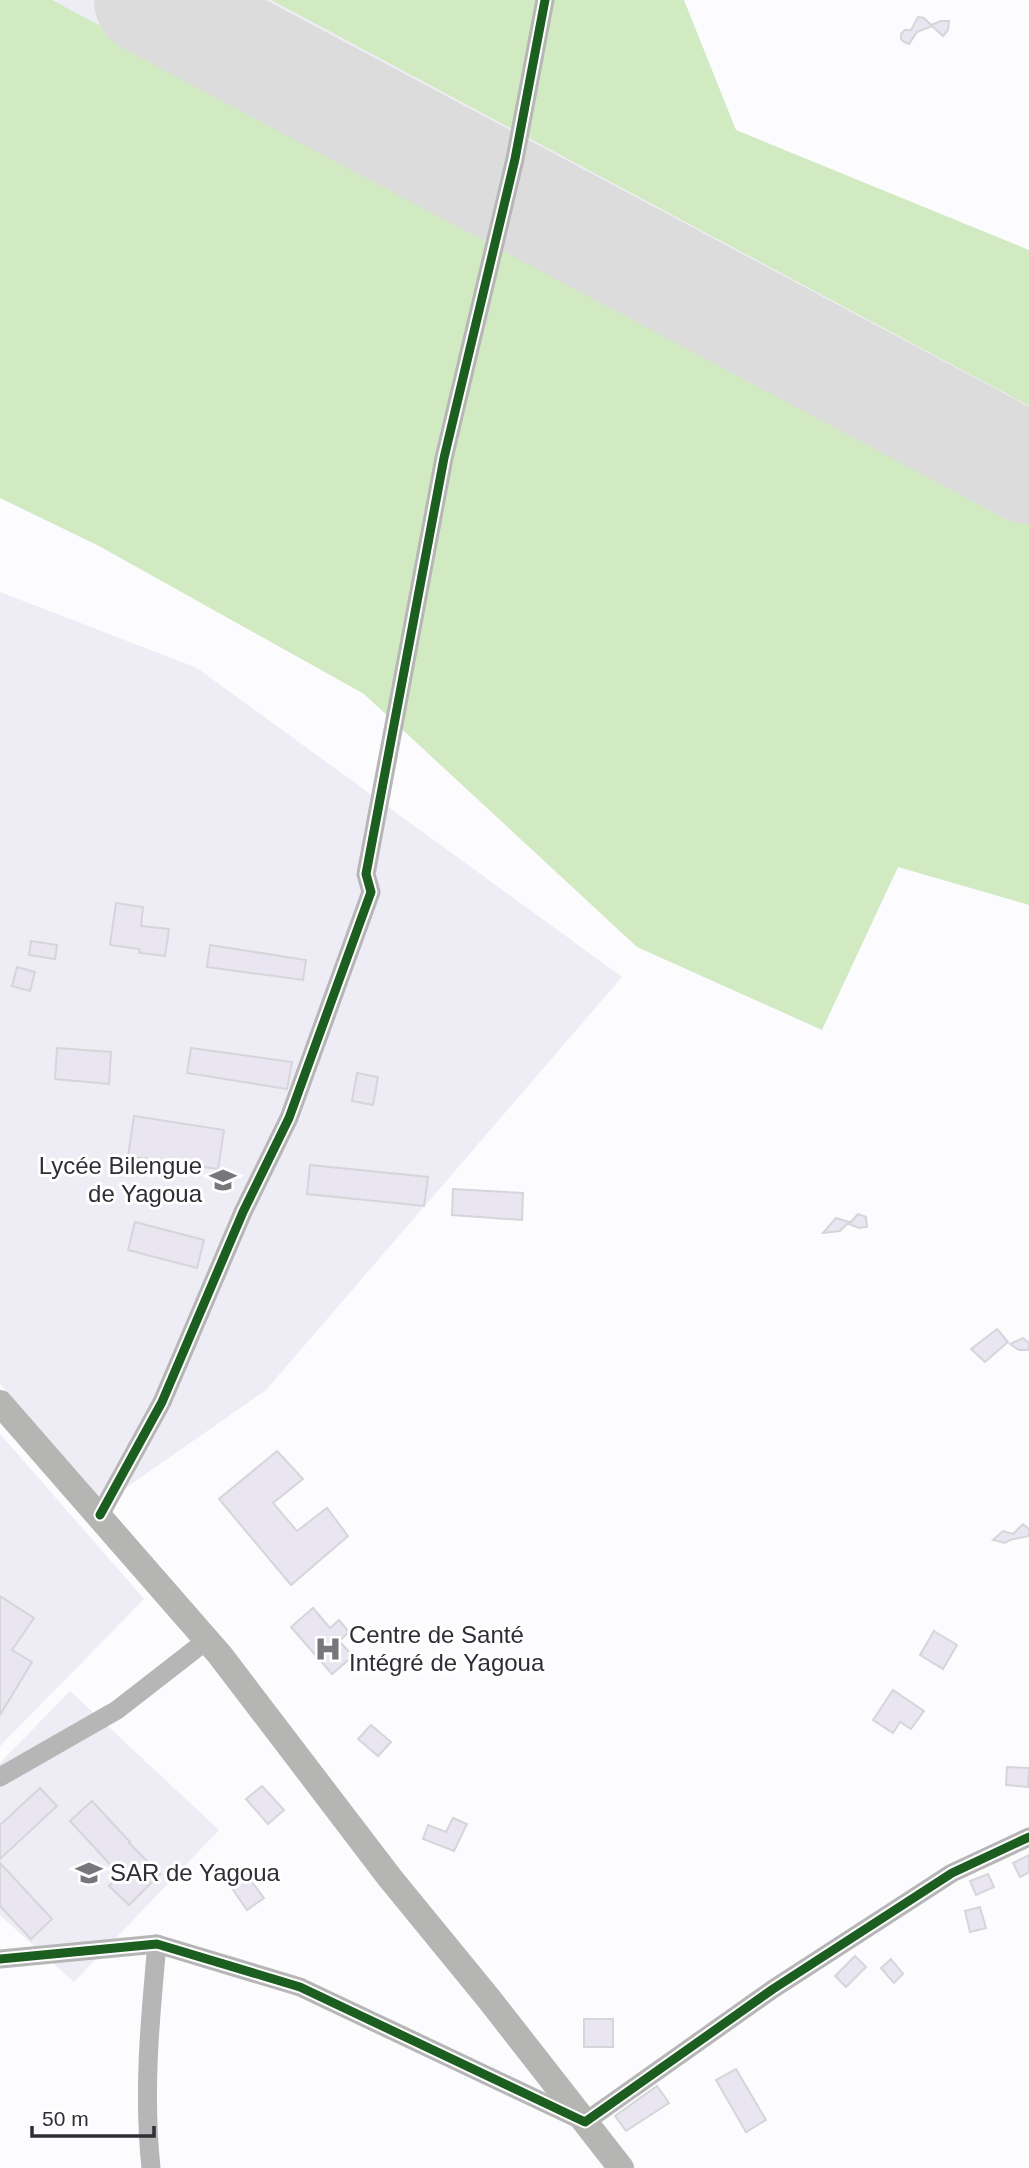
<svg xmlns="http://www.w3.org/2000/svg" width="1029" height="2168" viewBox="0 0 1029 2168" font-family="Arial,sans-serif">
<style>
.built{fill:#eeecf4}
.green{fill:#d1eac2}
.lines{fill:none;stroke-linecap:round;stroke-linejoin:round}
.runway{stroke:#dcdcdd;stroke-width:110}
.building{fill:#e9e6f1;stroke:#d6d5d9;stroke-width:2}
.street{stroke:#b5b6b5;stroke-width:19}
.secondary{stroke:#b5b5b4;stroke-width:26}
.cycleway-casing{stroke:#fff;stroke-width:13}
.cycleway{stroke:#1b5e20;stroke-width:9}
.labels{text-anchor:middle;stroke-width:6;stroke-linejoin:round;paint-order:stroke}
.poi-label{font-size:24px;fill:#302e35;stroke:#fff;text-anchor:start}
</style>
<rect width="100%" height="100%" fill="#fcfbfd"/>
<g class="built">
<polygon points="52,0 271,0 1029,406 1029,518"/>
<polygon points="0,592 197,668 622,977 266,1390 104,1503 0,1384"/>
<polygon points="0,1434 144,1599 0,1746"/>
<polygon points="70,1691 219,1830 74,1982 0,1915 0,1763"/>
</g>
<g class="green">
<polygon points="0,0 52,0 1029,518 1029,905 898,867 822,1030 637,947 364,694 99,546 0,498"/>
<polygon points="271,0 684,0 736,130 1029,250 1029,406"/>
</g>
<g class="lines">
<polyline class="runway" points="149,0 1029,469"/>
</g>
<g class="building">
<polygon points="918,17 924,18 931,25 941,21 949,21 948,30 943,36 932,26 917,32 909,44 904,42 901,39 901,34 905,30 911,30"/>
<polygon points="116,903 143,907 141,926 169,929 165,956 139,953 140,949 110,945"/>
<polygon points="31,941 57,945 55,959 29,955"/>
<polygon points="210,945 306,960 303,980 207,967"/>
<polygon points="17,967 35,972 30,991 12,986"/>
<polygon points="57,1048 111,1052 109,1084 55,1079"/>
<polygon points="191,1048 292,1062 287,1089 187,1073"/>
<polygon points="357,1073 378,1077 373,1105 352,1101"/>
<polygon points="134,1116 224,1130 218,1169 128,1156"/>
<polygon points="310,1165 428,1177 424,1206 307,1194"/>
<polygon points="453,1189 523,1193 522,1220 452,1215"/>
<polygon points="858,1214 866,1217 867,1227 859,1228 849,1224"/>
<polygon points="836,1218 849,1222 840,1231 823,1233"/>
<polygon points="135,1222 204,1240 197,1268 128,1250"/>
<polygon points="997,1329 1008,1342 985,1362 971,1349"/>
<polygon points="1023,1338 1029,1343 1029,1350 1019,1350 1010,1344"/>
<polygon points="277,1451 303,1479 273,1503 297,1531 327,1508 348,1536 291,1585 219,1499"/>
<polygon points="1023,1524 1029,1529 1029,1536 1010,1540 1005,1543 993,1540 1003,1531 1013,1534"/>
<polygon points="0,1596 34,1618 12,1650 32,1662 0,1715"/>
<polygon points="313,1608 330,1628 339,1620 349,1632 339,1641 353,1656 332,1674 291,1627"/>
<polygon points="934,1631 957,1645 943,1669 920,1655"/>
<polygon points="893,1690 924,1711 911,1729 900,1722 893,1733 873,1720"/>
<polygon points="371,1725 391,1742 378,1756 358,1739"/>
<polygon points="1007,1767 1029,1768 1028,1787 1006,1785"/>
<polygon points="262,1786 284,1810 268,1824 246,1799"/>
<polygon points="40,1788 57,1806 0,1859 0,1825"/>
<polygon points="92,1801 130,1842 129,1843 160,1874 129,1905 109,1886 120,1875 70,1821"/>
<polygon points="453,1818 467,1824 454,1851 423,1839 428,1825 446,1832"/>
<polygon points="1029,1855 1029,1872 1020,1877 1013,1863"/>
<polygon points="0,1863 52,1919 31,1939 0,1906"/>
<polygon points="245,1873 264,1898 247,1910 229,1884"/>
<polygon points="988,1874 994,1887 976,1895 970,1881"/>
<polygon points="980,1907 986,1928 970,1932 965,1911"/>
<polygon points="855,1956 866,1967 846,1987 835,1976"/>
<polygon points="891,1959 903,1974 894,1983 881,1968"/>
<rect x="584" y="2019" width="29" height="28"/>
<polygon points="736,2069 766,2120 746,2132 716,2080"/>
<polygon points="657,2086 669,2103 626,2131 615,2116"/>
</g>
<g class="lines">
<g class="street">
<polyline points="100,1515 162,1402 243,1212 289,1118 371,892 366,874 444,458 515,159 545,0"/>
<polyline points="0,1777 117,1710 207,1640"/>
<polyline points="0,1959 157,1944 300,1987 585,2122 773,1989 952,1873 1029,1837"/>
<path d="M 151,2168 C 143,2091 150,2020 157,1944"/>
</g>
<polyline class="secondary" points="0,1403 220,1655 390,1878 489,1999 621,2168"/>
<g class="cycleway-casing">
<g id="cycleway">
<polyline points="100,1515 162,1402 243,1212 289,1118 371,892 366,874 444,458 515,159 545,0"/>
<polyline points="0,1959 157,1944 300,1987 585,2122 773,1989 952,1873 1029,1837"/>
</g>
</g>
<use href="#cycleway" class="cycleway"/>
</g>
<defs>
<g id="school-bare" transform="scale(2.1)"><path d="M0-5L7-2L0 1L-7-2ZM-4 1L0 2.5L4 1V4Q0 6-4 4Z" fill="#77767b" stroke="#fff" stroke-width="2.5" paint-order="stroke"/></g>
<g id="hospital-bare" transform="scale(2.1)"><path d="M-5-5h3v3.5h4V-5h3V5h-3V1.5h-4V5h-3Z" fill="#77767b" stroke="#fff" stroke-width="2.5" paint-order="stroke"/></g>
<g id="university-bare" transform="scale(2.1)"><path d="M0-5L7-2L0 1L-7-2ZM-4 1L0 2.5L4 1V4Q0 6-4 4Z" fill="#77767b" stroke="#fff" stroke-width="2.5" paint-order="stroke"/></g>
</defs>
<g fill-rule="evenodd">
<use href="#school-bare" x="223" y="1180"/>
<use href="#hospital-bare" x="328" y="1649"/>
<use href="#university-bare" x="89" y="1873"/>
</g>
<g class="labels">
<g class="poi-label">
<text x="202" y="1174" text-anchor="end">Lycée Bilengue<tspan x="202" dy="28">de Yagoua</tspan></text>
<text x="349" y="1643">Centre de Santé<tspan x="349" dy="28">Intégré de Yagoua</tspan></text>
<text x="110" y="1881">SAR de Yagoua</text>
</g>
</g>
<path d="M32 2126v10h122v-10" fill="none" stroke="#302e35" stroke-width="3.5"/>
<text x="42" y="2126" font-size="21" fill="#302e35" stroke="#ffffff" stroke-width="5" paint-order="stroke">50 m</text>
</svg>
